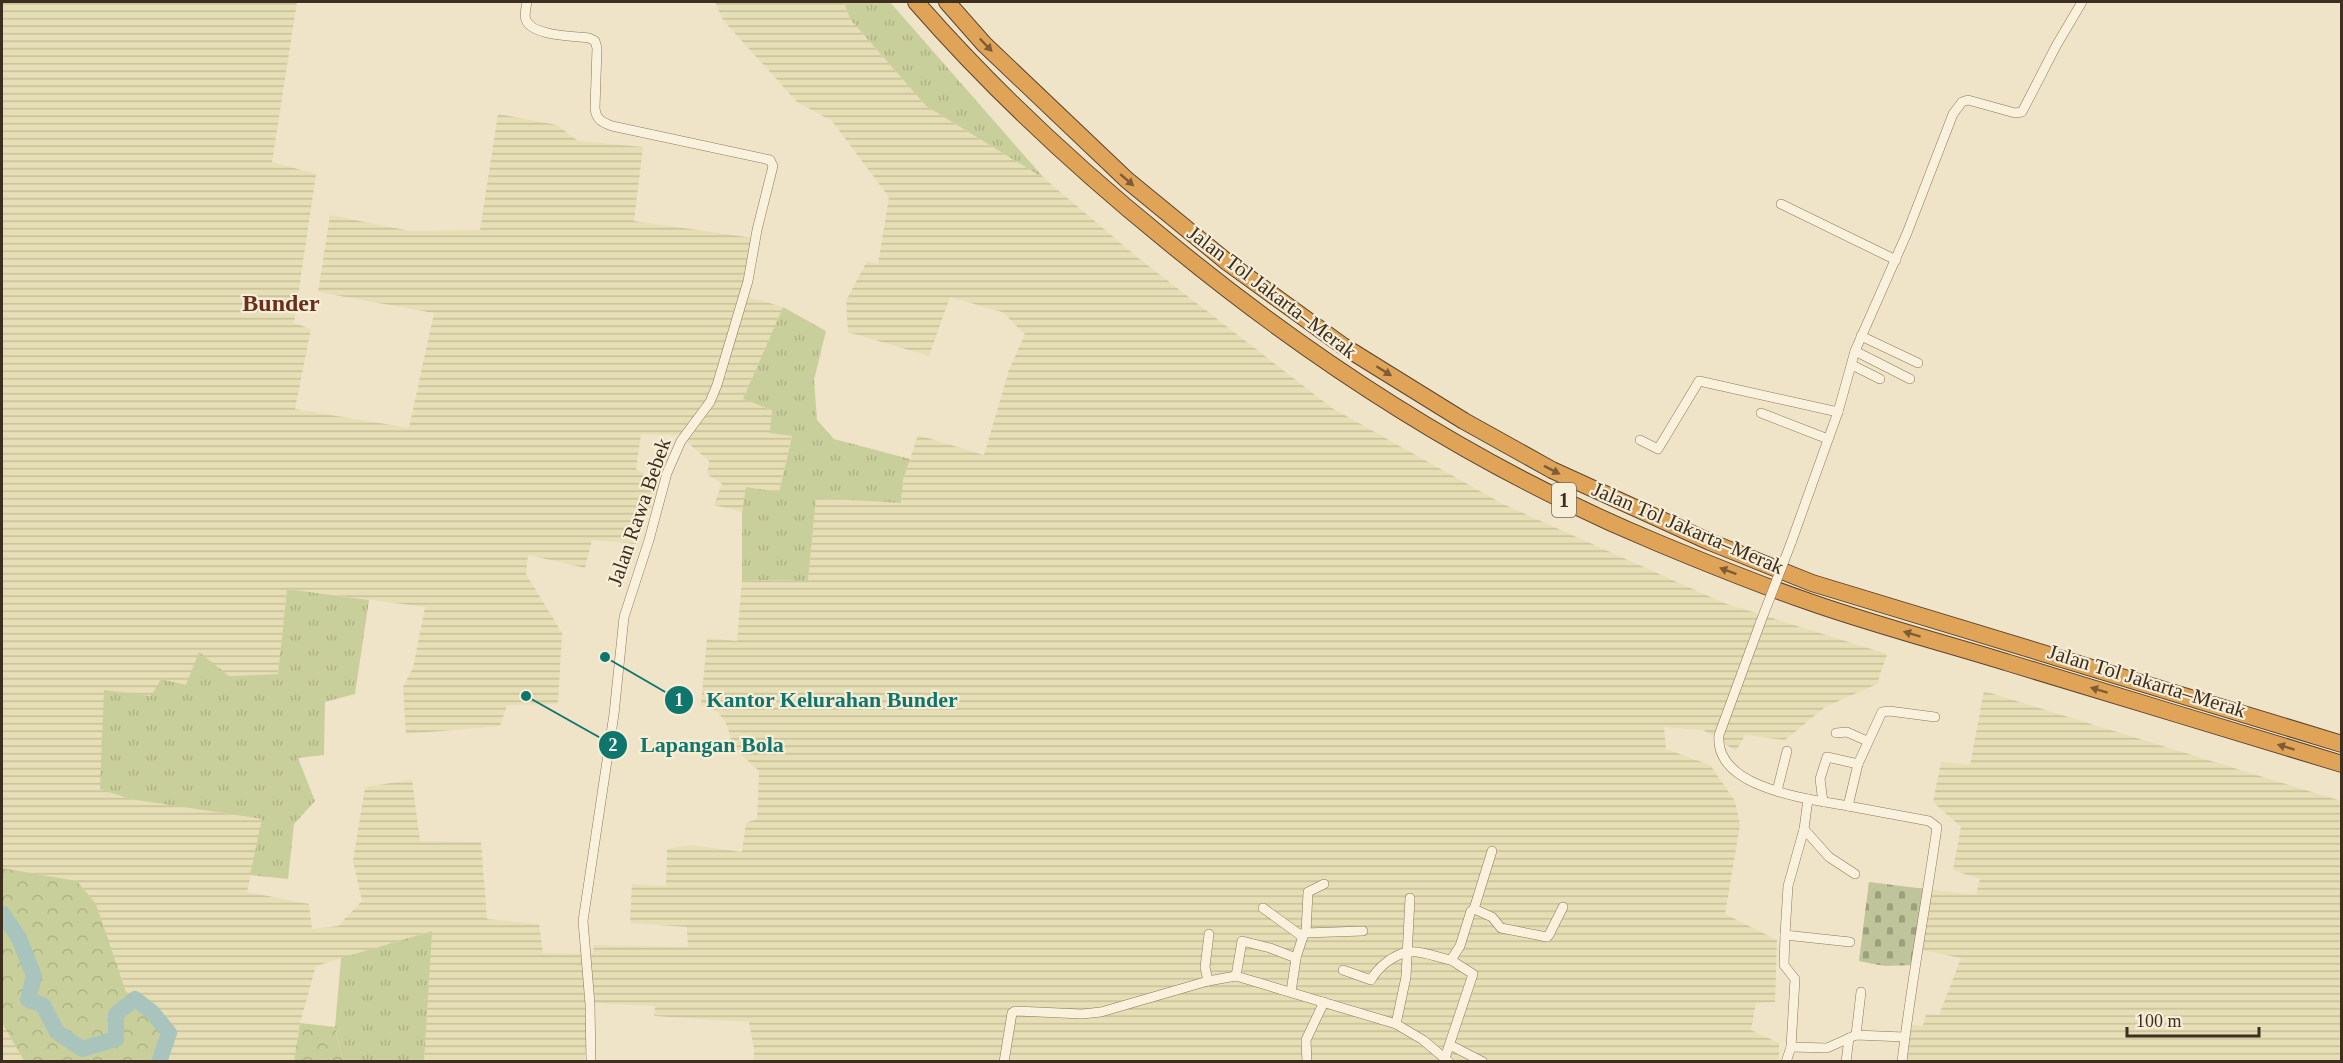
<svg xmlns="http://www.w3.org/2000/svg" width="2343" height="1063" viewBox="0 0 2343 1063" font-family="Georgia,serif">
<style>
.farmland{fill:url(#farmland-rules)}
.grass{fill:url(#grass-tufts)}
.forest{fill:url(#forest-crowns)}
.cemetery{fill:url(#cemetery-stones)}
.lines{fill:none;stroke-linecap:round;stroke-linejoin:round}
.river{stroke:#a9c4bc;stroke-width:16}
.street-casing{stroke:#8d765c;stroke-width:10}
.highway-casing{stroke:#5b4430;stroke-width:18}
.street{stroke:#faf1dc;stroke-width:9}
.highway{stroke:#e0a458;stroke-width:16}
.street-bridge-casing{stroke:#8d765c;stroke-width:10;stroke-linecap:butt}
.street-bridge{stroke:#faf1dc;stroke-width:9}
.oneway{fill:#7e5d36}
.labels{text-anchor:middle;stroke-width:4.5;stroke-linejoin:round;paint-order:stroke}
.shield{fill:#f7eed8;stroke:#756857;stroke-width:1.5}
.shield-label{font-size:20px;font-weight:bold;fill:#3d2e20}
.street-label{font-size:21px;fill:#3d2e20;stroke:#f7eed8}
.quarter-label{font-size:24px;font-weight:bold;fill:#6b2e1e;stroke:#f7eed8}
.leader{fill:none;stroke:#0f766e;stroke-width:2}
.callout-dot{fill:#0f766e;stroke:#f7eed8;stroke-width:2}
.mark-label{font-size:18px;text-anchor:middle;font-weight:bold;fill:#fff}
.callout-label{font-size:22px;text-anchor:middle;font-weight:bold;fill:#0f766e;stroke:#f7eed8;stroke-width:4.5;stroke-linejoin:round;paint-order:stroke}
</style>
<defs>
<pattern id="farmland-rules" width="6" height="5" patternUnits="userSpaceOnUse" patternTransform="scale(1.5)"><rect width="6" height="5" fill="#e6deb5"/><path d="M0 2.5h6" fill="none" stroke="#c6bf9b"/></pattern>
<pattern id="grass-tufts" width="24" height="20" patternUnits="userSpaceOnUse" patternTransform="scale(1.5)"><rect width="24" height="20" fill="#c9cf9b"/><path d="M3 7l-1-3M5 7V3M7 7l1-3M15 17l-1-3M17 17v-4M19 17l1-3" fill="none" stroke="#aeb285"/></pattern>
<pattern id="forest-crowns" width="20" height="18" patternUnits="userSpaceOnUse" patternTransform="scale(1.5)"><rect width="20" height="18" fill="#c9cf9b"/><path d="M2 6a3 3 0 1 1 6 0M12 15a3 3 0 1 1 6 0" fill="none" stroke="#aeb285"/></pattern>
<pattern id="cemetery-stones" width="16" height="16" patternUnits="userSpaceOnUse" patternTransform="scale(1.5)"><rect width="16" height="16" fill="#bfc49a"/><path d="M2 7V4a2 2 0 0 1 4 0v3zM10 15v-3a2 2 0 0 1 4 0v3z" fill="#9ca07d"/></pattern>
</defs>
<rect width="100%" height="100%" fill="#f0e4c8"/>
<g class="farmland">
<polygon points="2,2 297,2 272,162 316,174 294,323 311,329 295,409 409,428 434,313 318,292 330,215 410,231 480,230 498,114 557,125 578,141 643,147 634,221 753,238 741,295 783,307 743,399 772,410 792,435 779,492 746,487 742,512 714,505 722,484 707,474 709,461 679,435 641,434 636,469 660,483 636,544 592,540 585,568 528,555 526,574 562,633 558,704 507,705 500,726 406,734 403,687 413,668 425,607 287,589 278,674 229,676 186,686 130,799 263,819 247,892 309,904 312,929 338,926 362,901 353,861 365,787 412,780 420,841 481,842 487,919 539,924 543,953 593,954 594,945 688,947 687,927 630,923 632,884 666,886 667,849 691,845 742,852 746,823 757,819 759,771 733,747 727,725 718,712 701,705 707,638 737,641 742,580 808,581 816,497 901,503 903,480 918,435 984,455 1009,370 1025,334 1002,312 950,297 929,356 848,332 846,301 867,261 878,264 889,197 832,121 797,102 723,20 715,2 844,2 850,19 926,106 1045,179 1137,257 1332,408 1503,504 1724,603 1887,654 1877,684 1825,707 1785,740 1745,735 1736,751 1703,730 1664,727 1666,749 1710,765 1735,801 1740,825 1725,914 1777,940 1775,1002 1756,1003 1751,1030 1779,1043 1779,1061 754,1062 754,1048 749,1022 654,1016 655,1006 594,1003 584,1061 424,1061 431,931 316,966 300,1023 294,1061 169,1061 156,1008 126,993 96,904 77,881 2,868"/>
<polygon points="1984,691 2341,801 2341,1061 1906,1061 1912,1025 1923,1026 1926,1014 1939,1015 1961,958 1916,949 1885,966 1859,961 1869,882 1976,895 1980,879 1953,870 1961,827 1933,802 1941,762 1970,765"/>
<polygon points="2,1023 23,1059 29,1061 2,1061"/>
</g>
<g class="grass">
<polygon points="844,2 890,2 1045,179 926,106 850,19"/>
<polygon points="783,307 826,331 814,380 817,420 834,439 910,459 903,480 901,503 816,498 808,581 742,580 742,512 746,487 779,492 792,436 770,433 772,410 743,399"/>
<polygon points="287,589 369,600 355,694 325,702 324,755 298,758 315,801 294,824 288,879 250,875 262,819 130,799 100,789 104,690 151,696 161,679 186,685 199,652 229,676 278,674"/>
<polygon points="432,931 424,1061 343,1061 335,1027 341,958"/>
</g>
<g class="forest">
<polygon points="2,868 77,881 96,904 126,992 156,1008 169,1061 29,1062 23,1059 2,1023"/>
<polygon points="300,1023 335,1027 343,1061 294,1061"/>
</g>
<polygon class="cemetery" points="1869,882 1924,889 1913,965 1885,966 1859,961"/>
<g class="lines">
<polyline class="river" points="2,913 19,938 34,976 28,1000 43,1005 57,1032 82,1049 116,1039 116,1014 135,999 152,1012 169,1033 159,1062"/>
<g class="street-casing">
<g id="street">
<path d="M 527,2 C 526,7 524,15 526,20 C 532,36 574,36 589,38 L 595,41 L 597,48 L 595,108 C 596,119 601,122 612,126 L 770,160 L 773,166 L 757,230 L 748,281 L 717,385 L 710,402 L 681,441 L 667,473 L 649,540 L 624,617 L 614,714 L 583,921 L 590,1004 L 591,1062"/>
<polyline points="1781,204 1896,260"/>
<polyline points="1861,336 1918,363"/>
<polyline points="1855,351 1910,379"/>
<polyline points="1852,365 1880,379"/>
<polyline points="1761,413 1828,439"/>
<polyline points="1640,440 1658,449 1699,381 1838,412"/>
<polyline points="1791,543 1838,412 1855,351 1907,233 1953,114 1962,102 1968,100 2015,113 2022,112 2056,46 2082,2"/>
<path d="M 1761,621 L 1719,735 C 1714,789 1810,799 1848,806 C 1875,811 1902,816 1929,821 L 1937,827 C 1926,905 1911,983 1902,1062"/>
<polyline points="1836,733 1847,732 1867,741"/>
<polyline points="1777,791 1787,751"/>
<polyline points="1808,799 1804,829 1829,857 1855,874"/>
<polyline points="1823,802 1820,779 1827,757 1858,764"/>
<polyline points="1848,806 1858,764 1882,712 1889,711 1935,717"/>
<polyline points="1804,829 1788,886 1785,935 1850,942"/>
<polyline points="1263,908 1303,937"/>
<polyline points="1474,909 1492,851"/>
<polyline points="1306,932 1308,892 1324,884"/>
<polyline points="1785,935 1784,965 1795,979 1791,1047 1827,1048 1856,1035 1904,1037"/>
<path d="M 1343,970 L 1371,980 C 1378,967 1393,955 1408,952 C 1421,950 1439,958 1451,960"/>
<polyline points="1236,976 1242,941 1270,948 1296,958"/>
<polyline points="1208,981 1205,967 1209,934"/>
<polyline points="1291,992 1296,958 1304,933 1363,931"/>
<polyline points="1396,1024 1406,977 1410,898"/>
<polyline points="1856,1035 1861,992"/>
<polyline points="1450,1045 1483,1062"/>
<polyline points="1445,1058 1473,974 1451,960 1460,946 1471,911 1474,909 1492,917 1501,928 1547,937 1549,935 1563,907"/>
<polyline points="1004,1062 1012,1013 1015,1011 1082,1014 1101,1012 1208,981 1236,976 1396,1024 1423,1040 1449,1062"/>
<polyline points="1307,1062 1306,1040 1324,1002"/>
<polyline points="1786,1062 1791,1047"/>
<polyline points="1846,1062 1849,1038"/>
</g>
</g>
<g class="highway-casing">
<g id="highway">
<path d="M 916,2 C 992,89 1077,168 1167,241 C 1315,363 1479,469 1658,543 C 1706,563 1755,583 1804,600 C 1871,624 1941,642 2009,663 C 2120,697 2231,730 2342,764"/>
<polyline points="947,2 984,44 1127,180 1227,262 1343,346 1464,421 1552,470 1710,542 1812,583 2342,744"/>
</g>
</g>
<use href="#street" class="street"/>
<use href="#highway" class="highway"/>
<g class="street-bridge-casing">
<polyline id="street-bridge" points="1761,621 1791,543"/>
</g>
<use href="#street-bridge" class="street-bridge"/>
</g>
<defs><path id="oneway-solid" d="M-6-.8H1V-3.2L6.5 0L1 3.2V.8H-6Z" transform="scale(1.5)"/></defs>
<g class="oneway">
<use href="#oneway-solid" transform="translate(986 45) rotate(46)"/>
<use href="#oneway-solid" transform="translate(1127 180) rotate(41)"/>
<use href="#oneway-solid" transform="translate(1384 371) rotate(32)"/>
<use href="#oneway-solid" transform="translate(1552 470) rotate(27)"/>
<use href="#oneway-solid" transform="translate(1728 571) rotate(-159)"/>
<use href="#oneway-solid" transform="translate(1912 634) rotate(-163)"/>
<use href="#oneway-solid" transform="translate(2099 690) rotate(-163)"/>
<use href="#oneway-solid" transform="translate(2286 747) rotate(-163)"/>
</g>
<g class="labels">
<rect class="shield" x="1552" y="483" width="24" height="34" rx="4.5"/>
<g class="shield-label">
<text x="1564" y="507">1</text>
</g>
<g class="street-label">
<text transform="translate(1272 292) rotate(37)" y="7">Jalan Tol Jakarta–Merak</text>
<text transform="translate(639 512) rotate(-71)" y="7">Jalan Rawa Bebek</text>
<text transform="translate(1688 528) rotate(23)" y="7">Jalan Tol Jakarta–Merak</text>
<text transform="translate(2147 681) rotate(17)" y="7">Jalan Tol Jakarta–Merak</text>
</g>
<g class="quarter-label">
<text x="281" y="311">Bunder</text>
</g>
</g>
<path class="leader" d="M605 657L679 700M526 696L613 745"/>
<g class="callout-dot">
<circle cx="605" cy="657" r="6"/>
<circle cx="526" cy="696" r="6"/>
<circle cx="679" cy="700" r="15"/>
<circle cx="613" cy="745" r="15"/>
</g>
<g class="mark-label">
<text x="679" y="706">1</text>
<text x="613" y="751">2</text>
</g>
<g class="callout-label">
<text x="832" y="707">Kantor Kelurahan Bunder</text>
<text x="712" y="752">Lapangan Bola</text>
</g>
<rect width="2343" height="1063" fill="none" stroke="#3d2e20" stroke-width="6"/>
<path d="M2127 1027v9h132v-9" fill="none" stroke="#3d2e20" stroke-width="3"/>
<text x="2136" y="1027" font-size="18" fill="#3d2e20" stroke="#f7eed8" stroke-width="4.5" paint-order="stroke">100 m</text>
</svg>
